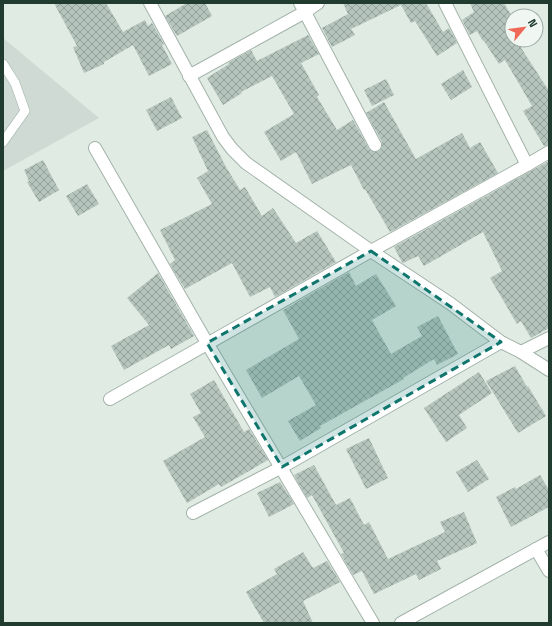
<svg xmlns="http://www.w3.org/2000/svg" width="552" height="626" viewBox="0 0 552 626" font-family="'Space Grotesk',sans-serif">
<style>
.built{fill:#cedad3}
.building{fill:url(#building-cross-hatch)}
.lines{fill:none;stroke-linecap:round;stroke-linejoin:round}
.lane-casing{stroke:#a3b3aa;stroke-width:10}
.street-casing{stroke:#a3b3aa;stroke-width:14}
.lane{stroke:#fff;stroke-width:9}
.street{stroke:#fff;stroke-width:12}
.marked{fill:#0f766e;fill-opacity:0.2;stroke:#0f766e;stroke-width:3;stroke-dasharray:8 5;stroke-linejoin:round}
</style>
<defs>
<pattern id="building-cross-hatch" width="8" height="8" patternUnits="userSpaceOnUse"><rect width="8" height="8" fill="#b5c5bd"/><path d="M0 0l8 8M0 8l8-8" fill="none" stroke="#93a19a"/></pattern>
</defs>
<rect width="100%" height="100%" fill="#e0ebe4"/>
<polygon class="built" points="3,38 99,118 3,171"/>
<g class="building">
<polygon points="54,3 106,3 123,32 145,20 148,26 152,23 164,44 162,45 172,64 149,76 133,45 104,62 104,64 84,73 73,47 77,46"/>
<polygon points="187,3 205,3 212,16 177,36 165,16"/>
<polygon points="343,3 426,3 443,32 449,28 457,43 437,56 415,21 411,23 401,5 351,29 355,35 332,47 322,28 348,14"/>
<polygon points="470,3 504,3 512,17 512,40 516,40 549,91 549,145 544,146 523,111 532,106 505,60 499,64 484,41 483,41 477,31 470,35 462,20 474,12"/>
<polygon points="308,35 319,54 301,63 319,95 317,97 337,130 353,120 369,149 374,152 379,151 382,146 382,142 366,113 384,102 416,159 462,133 470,148 480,142 498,173 390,232 365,189 364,190 351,165 312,184 296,152 281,161 264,132 294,114 272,76 241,92 242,93 223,105 207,78 229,64 228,63 251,50 257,61"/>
<polygon points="463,70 472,87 451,100 441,84"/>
<polygon points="386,79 394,95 372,106 364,90"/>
<polygon points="171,97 182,118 157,131 146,110"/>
<polygon points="207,130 226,167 240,190 245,187 262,216 273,208 296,243 317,231 336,262 275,297 270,287 250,297 232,263 185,289 170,264 175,260 160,230 212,204 197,178 208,171 192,137"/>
<polygon points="43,160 59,190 39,202 27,182 29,181 24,170"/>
<polygon points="549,161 549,328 531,338 521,321 517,324 490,278 502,271 483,232 424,266 418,256 403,263 402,262 394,247"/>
<polygon points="87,184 99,204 78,216 66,196"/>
<polygon points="349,272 356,286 376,274 396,306 372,320 391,354 422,336 417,327 438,316 458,354 437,365 434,359 403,378 404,379 320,426 321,428 300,441 288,421 316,405 299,376 262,398 246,370 299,339 283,310"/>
<polygon points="158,273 194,336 171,349 169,345 124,370 111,346 149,325 127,298"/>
<polygon points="515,366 527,387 528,386 546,416 518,433 486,381"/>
<polygon points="479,372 492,393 459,415 467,428 446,442 424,408"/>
<polygon points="214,380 244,432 249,429 268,460 221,487 219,484 187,503 163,461 205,437 193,417 201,413 190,394"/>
<polygon points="369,438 388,478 366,489 346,449"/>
<polygon points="477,460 489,479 468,492 456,472"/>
<polygon points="314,465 336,505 350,498 364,525 369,522 388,559 445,532 440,522 464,512 477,543 437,561 441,569 419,580 416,574 374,594 362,571 353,575 341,554 344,553 312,495 307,498 294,475"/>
<polygon points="540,475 549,490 549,507 511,527 496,497 515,487 516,489"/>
<polygon points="280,482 294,504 269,517 257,493"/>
<polygon points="303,552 313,568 327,561 340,582 303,601 313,623 264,623 246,592 277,574 274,569"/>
</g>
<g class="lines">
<g class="lane-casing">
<polyline id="lane" points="3,64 15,83 25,111 3,142"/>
</g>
<g class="street-casing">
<g id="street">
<polyline points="150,3 223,137 232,149 246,163 371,251 451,304 501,342 521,352 549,370"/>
<polyline points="300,3 375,145"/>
<polyline points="445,3 527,165"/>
<polyline points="189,76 305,12 318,3"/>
<polyline points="95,148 207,343 373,623"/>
<polyline points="521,352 549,338"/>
<polyline points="110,399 371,251 527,165 549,152"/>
<polyline points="193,513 282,467 501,342"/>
<polyline points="536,549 549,571"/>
<polyline points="401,623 549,542"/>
</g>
</g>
<use href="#lane" class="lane"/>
<use href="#street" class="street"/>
</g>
<path class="marked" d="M 371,251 L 501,342 L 282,467 L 207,343 Z"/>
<rect width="552" height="626" fill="none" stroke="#213b30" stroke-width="8"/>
<g transform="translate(524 28) rotate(61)"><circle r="19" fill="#f0f7f3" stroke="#9daca5"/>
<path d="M0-3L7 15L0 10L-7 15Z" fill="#f06858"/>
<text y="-6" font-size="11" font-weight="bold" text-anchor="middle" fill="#213b30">N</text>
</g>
</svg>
